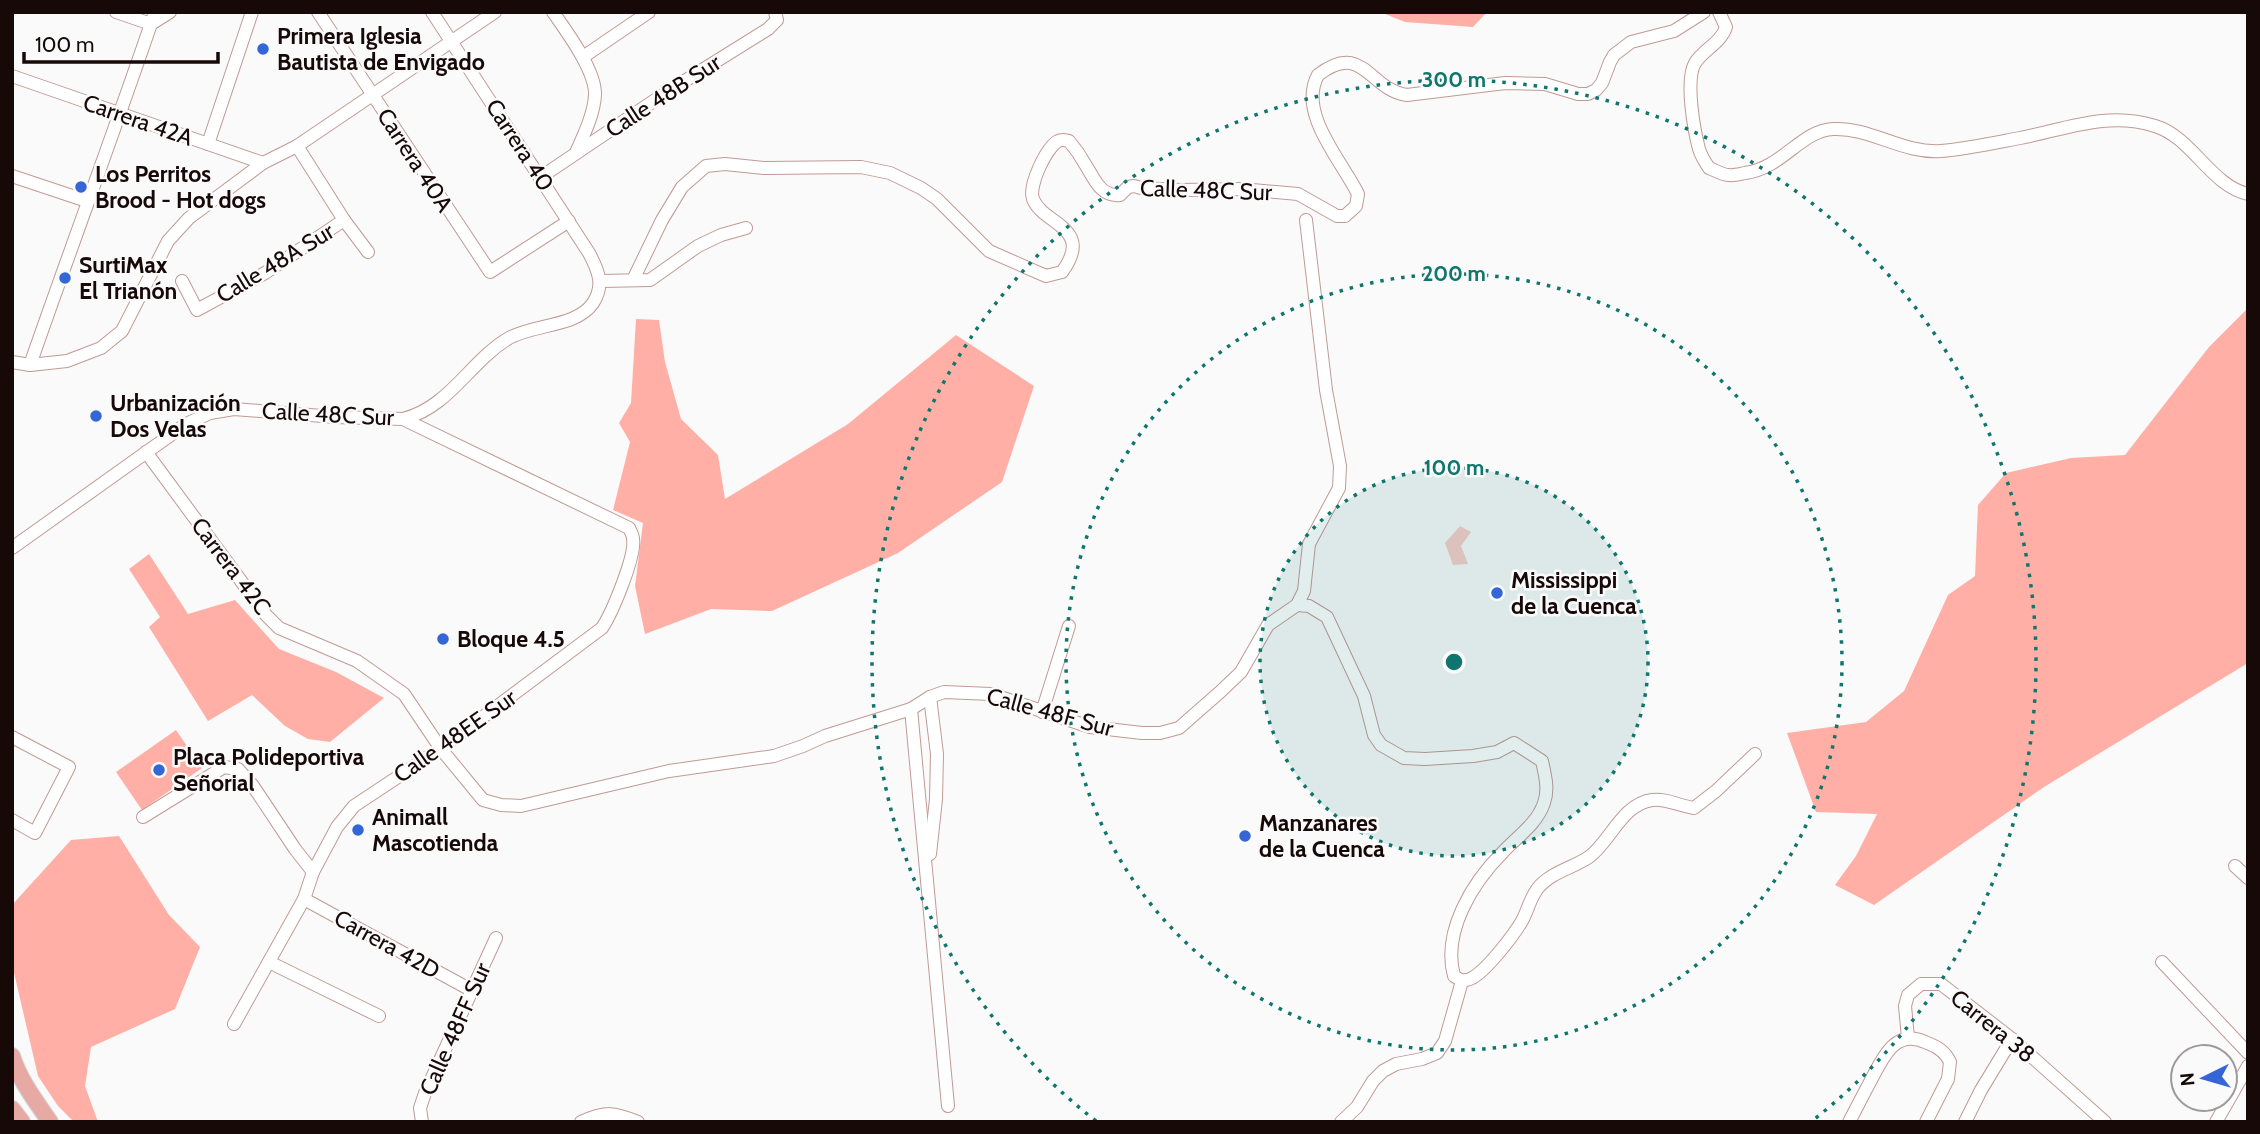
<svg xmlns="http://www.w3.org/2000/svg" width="2260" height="1134" viewBox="0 0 2260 1134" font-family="Cabin,sans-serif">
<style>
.green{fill:#ffafa6}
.water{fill:#f7cdc8}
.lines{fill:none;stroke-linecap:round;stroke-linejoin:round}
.minor-casing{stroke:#c09a95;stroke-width:14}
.major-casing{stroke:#d5d3d3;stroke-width:18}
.minor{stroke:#fff;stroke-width:12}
.major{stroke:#e7a9a4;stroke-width:16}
.ring{fill:none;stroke:#0f766e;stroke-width:3.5;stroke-dasharray:3.5 7}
.poi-dot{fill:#3466d5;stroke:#fafafa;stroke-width:2.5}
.labels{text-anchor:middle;stroke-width:5;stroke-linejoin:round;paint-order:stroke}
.poi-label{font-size:23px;font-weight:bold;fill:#160908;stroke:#fafafa;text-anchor:start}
.street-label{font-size:23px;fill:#160908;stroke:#fafafa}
.centre{fill:#0f766e;stroke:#fafafa;stroke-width:3.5}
.ring-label{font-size:21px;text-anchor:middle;font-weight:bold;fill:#0f766e;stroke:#fafafa;stroke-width:5;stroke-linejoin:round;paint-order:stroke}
</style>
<rect width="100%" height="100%" fill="#fafafa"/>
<g class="green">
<polygon points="1380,12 1487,12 1473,27 1405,22"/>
<polygon points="2248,308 2248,663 2044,787 1874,905 1835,885 1856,856 1877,814 1816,812 1787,733 1866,722 1904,691 1948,595 1975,576 1978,505 2006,473 2071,458 2125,455 2209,347"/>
<polygon points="636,319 659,320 665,362 681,419 718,455 725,499 848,424 956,335 1034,386 1002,482 898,553 772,611 711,609 645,634 635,586 643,523 613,510 630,442 619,423 631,403"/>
<polygon points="149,554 188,614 235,600 279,649 336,672 384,698 330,742 308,739 285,726 252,695 208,721 149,627 160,617 129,569"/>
<polygon points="176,730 202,768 142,810 116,772"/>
<polygon points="119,836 169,915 200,947 175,1009 91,1047 85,1086 98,1122 74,1122 58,1106 38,1076 12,964 12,905 71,840"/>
</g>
<polygon class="water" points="1460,526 1471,532 1461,546 1468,564 1453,565 1445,543"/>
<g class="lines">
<g class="minor-casing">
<g id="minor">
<polyline points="116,12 151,24"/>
<polyline points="318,12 490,272 569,221"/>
<path d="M 553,12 C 567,32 596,71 595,95 C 594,115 583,136 576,153"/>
<path d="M 1719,12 L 1726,27 C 1721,43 1704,49 1695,63 C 1685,80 1694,130 1699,149 C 1701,156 1705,162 1709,168 C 1715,170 1722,175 1729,175 C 1733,176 1740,174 1745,173 C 1783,168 1800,131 1833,129 C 1870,127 1903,154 1941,151 C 1967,149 1994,143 2020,138 C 2066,129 2108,111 2155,126 C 2192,137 2211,186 2248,194"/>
<polyline points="151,24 170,12"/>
<polyline points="583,57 649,12"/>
<polyline points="12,76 263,163"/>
<polyline points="208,144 252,12"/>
<polyline points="297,146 344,220 368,252"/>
<polyline points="12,176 87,201"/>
<polyline points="541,177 667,92 768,29 777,20 775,12"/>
<path d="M 633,280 L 662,220 L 682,187 L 706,166 L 725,164 L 764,168 L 861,167 L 890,173 L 921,188 L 937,199 L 989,251 L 1046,276 L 1062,272 C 1095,227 1043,225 1033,199 C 1028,186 1046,148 1058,141 C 1062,139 1065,140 1069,141 C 1075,148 1080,155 1085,164 C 1094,178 1100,197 1120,195 L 1128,187 L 1134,186 L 1141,188 L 1181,190 L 1241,189 L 1298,194 L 1337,216 L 1345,216 L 1356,206 L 1358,194 C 1342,161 1297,113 1318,75 C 1363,40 1369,90 1407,95 L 1505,83 L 1545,84 L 1578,94 L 1588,94 L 1596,90 L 1602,83 L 1610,62 L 1614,55 L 1631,42 L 1674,31 L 1704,12"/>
<polyline points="182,281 197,310 265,273 344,220"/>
<polyline points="601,281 650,280 698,246 721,235 746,228"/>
<polyline points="12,362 30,365 67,361 101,348 122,331 168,241 189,218 263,163 297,146 495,12"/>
<path d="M 30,365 C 71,247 115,130 155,12"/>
<path d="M 146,452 L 266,615 L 279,628 L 357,661 L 404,694 L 441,749 L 483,800 L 501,805 L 521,806 L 669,771 L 774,756 L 803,746 L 825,736 L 911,709 L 930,697 L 944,692 L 991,694 L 1090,727 L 1142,733 L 1160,733 L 1179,728 L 1220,692 L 1241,672 L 1268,625 L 1297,605 L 1309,606 L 1327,617 L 1364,696 L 1374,735 L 1381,745 L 1404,758 L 1425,759 L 1473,756 L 1497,752 L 1514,743 L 1542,761 C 1545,775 1549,789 1544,803 C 1537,824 1517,837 1503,852 C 1472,883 1442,932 1454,976 L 1462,981 C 1465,980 1469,980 1472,978 C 1487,970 1513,936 1522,921 C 1528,910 1530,898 1538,888 C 1551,872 1573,868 1589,857 C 1610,842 1622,804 1652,800 C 1666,798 1679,806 1694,808 L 1716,791 L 1755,754"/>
<path d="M 12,548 L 186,424 L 210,413 L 234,409 L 335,417 L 403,419 C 450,407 470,361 509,338 C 534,324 577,327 593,303 C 605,285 598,270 589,253 L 432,12"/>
<polyline points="1297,605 1304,591 1309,544 1339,488 1340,466 1326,390 1306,220"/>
<polyline points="911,709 948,1106"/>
<polyline points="1042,712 1069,626"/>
<polyline points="12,737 69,767 35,833 12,820"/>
<polyline points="143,817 224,767 238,769 253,786 295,849 313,872"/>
<polyline points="930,854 936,799 937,754 930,697"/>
<polyline points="2235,866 2248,878"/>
<polyline points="304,899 471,990"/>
<polyline points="269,962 379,1016"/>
<polyline points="2162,962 2248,1053"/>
<path d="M 234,1024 L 304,899 L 313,872 L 337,827 L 354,806 L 443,747 L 602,628 C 612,613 636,556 633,539 C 633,535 631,532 629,528 L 403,419"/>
<polyline points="1908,1038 1905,1006 1908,995 1921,984 1941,984 2012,1039 2105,1122"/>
<polyline points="422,1122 420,1108 425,1093 496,938"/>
<path d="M 581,1122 C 606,1111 614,1112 638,1122"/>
<polyline points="1341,1122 1357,1107 1373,1081 1383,1071 1396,1064 1422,1059 1437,1053 1445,1041 1462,981"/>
<path d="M 1849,1122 C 1856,1109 1863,1095 1870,1082 C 1882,1060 1894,1028 1925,1042 C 1936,1046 1945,1051 1950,1062 L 1948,1079 L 1926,1122"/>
<polyline points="1965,1122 1981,1090 2012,1039"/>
<polyline points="2216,1122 2248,1066"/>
</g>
</g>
<g class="major-casing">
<g id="major">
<path d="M 12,1056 C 20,1081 35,1100 50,1122"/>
<polyline points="12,1109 22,1122"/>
</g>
</g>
<use href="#minor" class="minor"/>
<use href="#major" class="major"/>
</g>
<circle cx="1454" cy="662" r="194" fill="#0f766e" fill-opacity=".12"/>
<g class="ring">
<circle cx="1454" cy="662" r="194"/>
<circle cx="1454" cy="662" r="388"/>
<path d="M1096 1121A582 582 0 1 1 1812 1121"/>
</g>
<g class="poi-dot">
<circle cx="263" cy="49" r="7"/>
<circle cx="81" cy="187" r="7"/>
<circle cx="65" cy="278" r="7"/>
<circle cx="96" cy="416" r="7"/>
<circle cx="1497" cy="593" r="7"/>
<circle cx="443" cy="639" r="7"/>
<circle cx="159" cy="770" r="7"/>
<circle cx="358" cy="830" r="7"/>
<circle cx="1245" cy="836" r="7"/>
</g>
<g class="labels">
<g class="poi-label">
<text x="277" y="44">Primera Iglesia<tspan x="277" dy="26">Bautista de Envigado</tspan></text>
<text x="95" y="182">Los Perritos<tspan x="95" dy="26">Brood - Hot dogs</tspan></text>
<text x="79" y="273">SurtiMax<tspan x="79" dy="26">El Trianón</tspan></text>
<text x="110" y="411">Urbanización<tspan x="110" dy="26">Dos Velas</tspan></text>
<text x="1511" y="588">Mississippi<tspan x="1511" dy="26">de la Cuenca</tspan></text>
<text x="457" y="647">Bloque 4.5</text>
<text x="173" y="765">Placa Polideportiva<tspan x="173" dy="26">Señorial</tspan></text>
<text x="372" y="825">Animall<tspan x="372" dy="26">Mascotienda</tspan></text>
<text x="1259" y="831">Manzanares<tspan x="1259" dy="26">de la Cuenca</tspan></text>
</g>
<g class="street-label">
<text transform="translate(663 96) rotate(-33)" y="8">Calle 48B Sur</text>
<text transform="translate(138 120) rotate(19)" y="8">Carrera 42A</text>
<text transform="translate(520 145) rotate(57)" y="8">Carrera 40</text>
<text transform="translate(415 160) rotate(57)" y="8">Carrera 40A</text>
<text transform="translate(1206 190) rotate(2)" y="8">Calle 48C Sur</text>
<text transform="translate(275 263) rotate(-31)" y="8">Calle 48A Sur</text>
<text transform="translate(328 414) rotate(3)" y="8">Calle 48C Sur</text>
<text transform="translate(231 566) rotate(53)" y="8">Carrera 42C</text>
<text transform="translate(1050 712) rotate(15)" y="8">Calle 48F Sur</text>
<text transform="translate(455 736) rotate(-35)" y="8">Calle 48EE Sur</text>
<text transform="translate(387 944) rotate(29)" y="8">Carrera 42D</text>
<text transform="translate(1993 1026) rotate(39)" y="8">Carrera 38</text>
<text transform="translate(455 1029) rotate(-66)" y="8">Calle 48FF Sur</text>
</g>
</g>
<circle cx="1454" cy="662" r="10" class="centre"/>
<g class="ring-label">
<text x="1454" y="87">300 m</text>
<text x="1454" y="281">200 m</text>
<text x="1454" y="475">100 m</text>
</g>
<rect width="2260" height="1134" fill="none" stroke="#160908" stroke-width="28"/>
<g transform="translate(2204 1078) rotate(265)"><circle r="33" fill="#fafafa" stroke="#9f9a99" stroke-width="2"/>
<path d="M0-5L12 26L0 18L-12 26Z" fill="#3466d5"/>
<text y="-10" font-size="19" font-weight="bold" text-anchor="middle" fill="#160908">N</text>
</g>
<path d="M24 52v10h194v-10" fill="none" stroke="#160908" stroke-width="3.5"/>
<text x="35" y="52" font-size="21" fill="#160908" stroke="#fafafa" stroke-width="5" paint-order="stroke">100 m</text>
</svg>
